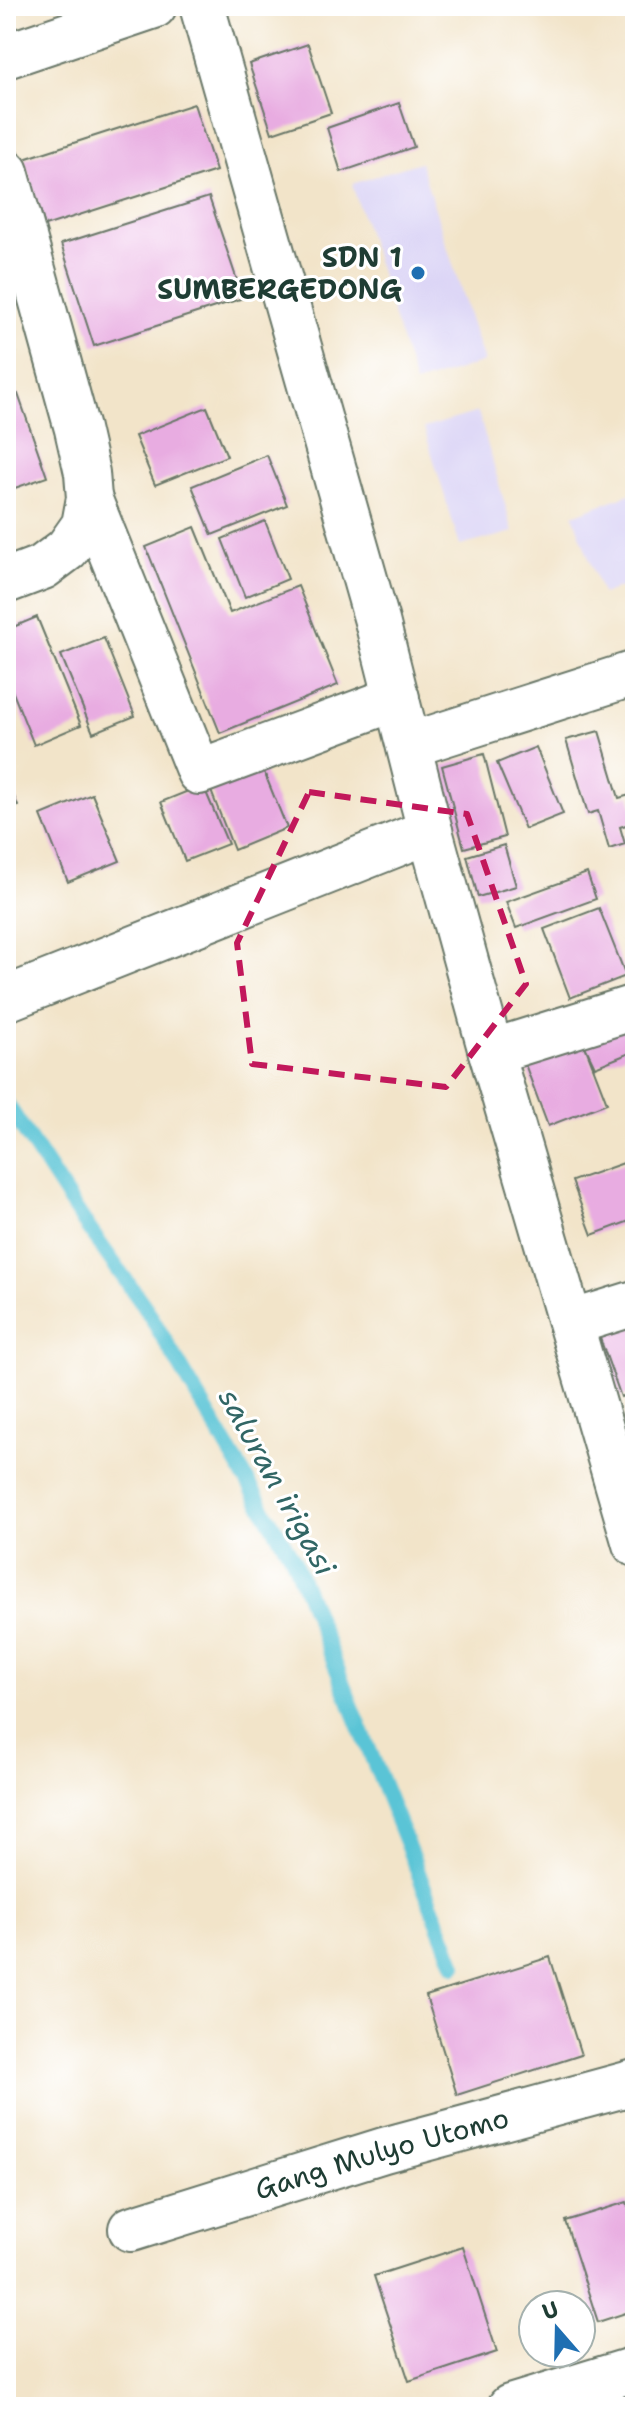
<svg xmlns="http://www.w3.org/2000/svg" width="641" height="2413" viewBox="0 0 641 2413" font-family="'Shantell Sans',sans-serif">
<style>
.built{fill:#dcd5f6}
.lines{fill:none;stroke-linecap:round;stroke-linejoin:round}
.stream{stroke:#5ac4d6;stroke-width:16}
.building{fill:#e8ace1}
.minor-casing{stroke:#697768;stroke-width:48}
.tertiary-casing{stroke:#697768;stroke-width:48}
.minor{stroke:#fff;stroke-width:44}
.tertiary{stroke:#fff;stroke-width:44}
.marked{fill:none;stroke:#c2185b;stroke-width:6;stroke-dasharray:16 10;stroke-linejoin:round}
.poi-dot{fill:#1f6fb2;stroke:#fff;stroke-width:3}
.labels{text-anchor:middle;stroke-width:6;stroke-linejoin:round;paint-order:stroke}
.poi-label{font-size:28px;font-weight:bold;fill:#1f3d34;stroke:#fff;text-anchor:end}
.street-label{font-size:28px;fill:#1f3d34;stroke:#fff}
.water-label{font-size:30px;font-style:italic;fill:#316665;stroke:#fff}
</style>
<rect width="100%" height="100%" fill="#fff"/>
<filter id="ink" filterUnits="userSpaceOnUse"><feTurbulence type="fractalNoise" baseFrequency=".0125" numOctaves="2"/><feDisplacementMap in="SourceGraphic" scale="16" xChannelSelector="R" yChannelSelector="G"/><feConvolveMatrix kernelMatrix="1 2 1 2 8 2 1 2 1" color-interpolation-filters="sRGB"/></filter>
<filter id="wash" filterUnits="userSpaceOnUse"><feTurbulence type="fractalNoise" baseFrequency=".006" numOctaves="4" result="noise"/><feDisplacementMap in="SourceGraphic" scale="32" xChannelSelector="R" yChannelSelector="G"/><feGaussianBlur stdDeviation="1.8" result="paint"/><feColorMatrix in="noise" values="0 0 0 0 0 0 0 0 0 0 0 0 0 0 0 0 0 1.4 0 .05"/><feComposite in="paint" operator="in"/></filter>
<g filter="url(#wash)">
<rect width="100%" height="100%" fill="#f2e4c9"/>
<g class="built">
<polygon points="420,162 484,362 415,384 352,184"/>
<polygon points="478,412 513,532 460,546 424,428"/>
<polygon points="635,492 635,582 602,594 573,515"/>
</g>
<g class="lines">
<polyline class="stream" points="6,1103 77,1212 147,1310 293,1559 455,1965"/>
</g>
<g id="blocks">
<g class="building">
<polygon points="308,44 331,113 272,133 249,64"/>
<polygon points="399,103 414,147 341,172 327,128"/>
<polygon points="194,104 216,171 45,226 24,159"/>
<polygon points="209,197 243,298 94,346 61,244"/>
<polygon points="6,324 16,352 6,355"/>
<polygon points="18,394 47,477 6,491 6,398"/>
<polygon points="207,407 227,456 155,485 135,436"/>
<polygon points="267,455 287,505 212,535 192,486"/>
<polygon points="265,521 288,579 245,597 222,539"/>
<polygon points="195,527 230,613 298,586 338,685 220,733 146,547"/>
<polygon points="37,617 81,725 34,745 6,675 6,630"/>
<polygon points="104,638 135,716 93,733 61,655"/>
<polygon points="599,731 619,798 630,795 635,813 635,822 620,827 625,844 609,849 598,811 588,814 566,740"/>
<polygon points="536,747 563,814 525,829 497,763"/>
<polygon points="484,754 505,837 464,848 442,766"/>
<polygon points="260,762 287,828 234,850 208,783"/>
<polygon points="6,777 18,806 6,811"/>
<polygon points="203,785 228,844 185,861 161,802"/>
<polygon points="92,794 120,861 68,882 41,815"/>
<polygon points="504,845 516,886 478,897 467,856"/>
<polygon points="587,873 596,899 516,928 506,902"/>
<polygon points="599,908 626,976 570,998 544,929"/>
<polygon points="628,1018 635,1035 635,1051 595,1067 585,1046 607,1103 548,1126 519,1048"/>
<polygon points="635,1159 635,1219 592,1235 572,1181"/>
<polygon points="635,1310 635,1392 621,1397 595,1324"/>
<polygon points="550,1957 581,2055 457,2095 426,1996"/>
<polygon points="627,2202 635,2227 635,2310 598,2322 565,2221"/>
<polygon points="463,2247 497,2352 409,2381 374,2276"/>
<polygon points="625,2383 632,2407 547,2407"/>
</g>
</g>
</g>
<g filter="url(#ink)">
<use href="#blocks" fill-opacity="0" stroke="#697768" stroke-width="2"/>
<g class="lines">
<g class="minor-casing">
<g id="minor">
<polyline points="202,6 377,621 430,831 491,1052 635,1544"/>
<polyline points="6,172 77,429 87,473 89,498 84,525 67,549 43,567 6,581"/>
<polyline points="89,498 199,772 397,698"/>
<polyline points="410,745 635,673"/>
<polyline points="6,999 430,831"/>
<polyline points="491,1052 635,1007"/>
<polyline points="571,1323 635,1303"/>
<path id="s1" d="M 131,2229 L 384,2150 L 635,2082"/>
<polyline points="510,2407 635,2369"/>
</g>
</g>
<g class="tertiary-casing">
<polyline id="tertiary" points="6,56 154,6"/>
</g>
<use href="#minor" class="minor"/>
<use href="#tertiary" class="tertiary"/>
</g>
</g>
<path class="marked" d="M 309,792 L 467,814 L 526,984 L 446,1087 L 252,1064 L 237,943 Z"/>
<circle class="poi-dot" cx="418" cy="273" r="8"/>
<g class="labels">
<g class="poi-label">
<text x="402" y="267">SDN 1<tspan x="402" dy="32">SUMBERGEDONG</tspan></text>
</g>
<g class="street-label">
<text dy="10" stroke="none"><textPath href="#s1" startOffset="262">Gang Mulyo Utomo</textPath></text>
</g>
<g class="water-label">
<text transform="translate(277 1482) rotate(61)" y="10">saluran irigasi</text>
</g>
</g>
<rect width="641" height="2413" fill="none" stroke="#fff" stroke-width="32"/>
<g transform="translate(557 2329) rotate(340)"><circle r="38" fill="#ffffff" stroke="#a5b1ae" stroke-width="2"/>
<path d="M0-6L14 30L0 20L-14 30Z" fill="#1f6fb2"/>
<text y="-12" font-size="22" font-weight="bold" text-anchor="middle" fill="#1f3d34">U</text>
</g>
</svg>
